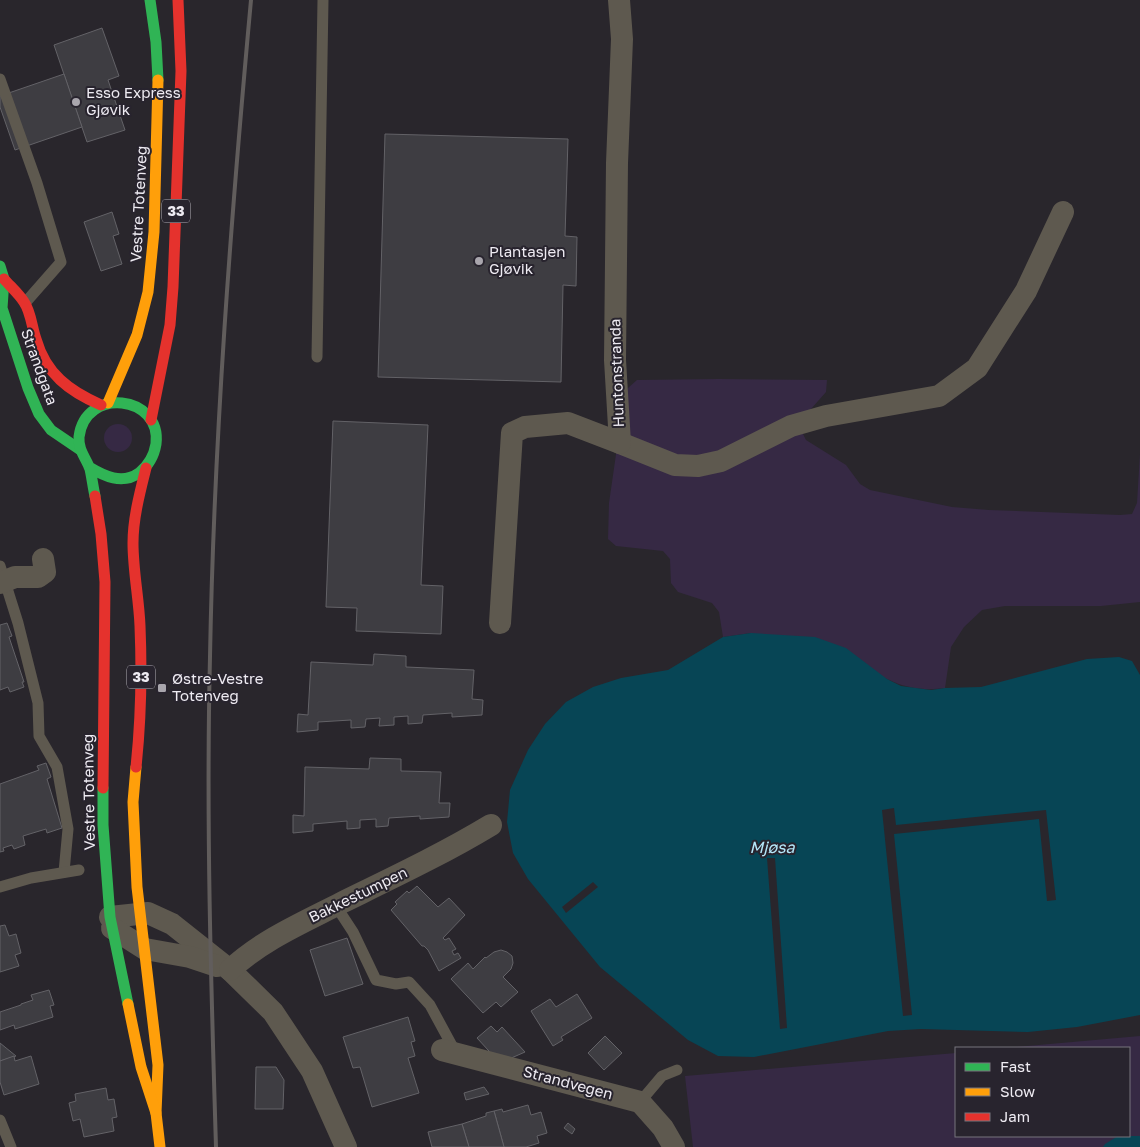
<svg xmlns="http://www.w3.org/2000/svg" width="1140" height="1147" viewBox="0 0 1140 1147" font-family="'Golos Text',sans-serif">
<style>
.green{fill:#362944}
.water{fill:#074555}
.pier{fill:#29262c}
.building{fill:#3e3d42;stroke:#636267}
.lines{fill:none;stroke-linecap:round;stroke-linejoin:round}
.lane{stroke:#5e594f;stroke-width:11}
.street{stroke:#5e594f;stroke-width:22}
.fast{stroke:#30b455;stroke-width:11}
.slow{stroke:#ff9f0a;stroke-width:11}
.jam{stroke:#e5322d;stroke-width:11}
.rail{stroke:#615d5c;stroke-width:4}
.poi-dot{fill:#a9a6ad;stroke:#28242e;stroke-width:2}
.labels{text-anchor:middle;stroke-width:4;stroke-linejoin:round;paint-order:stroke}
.shield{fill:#28242e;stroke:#b3afb7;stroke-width:1}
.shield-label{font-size:14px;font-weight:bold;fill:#eeebf2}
.poi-label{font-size:15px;fill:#eeebf2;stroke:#28242e;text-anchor:start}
.street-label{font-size:15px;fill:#eeebf2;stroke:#28242e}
.water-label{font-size:16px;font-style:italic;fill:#b4e7f9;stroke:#28242e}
</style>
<rect width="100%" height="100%" fill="#29262c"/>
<g class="green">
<path d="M 719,379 L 827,380 L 826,392 L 803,418 L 801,430 L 806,440 L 846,465 L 860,484 L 870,490 L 952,507 L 989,510 L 1120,515 L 1132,514 L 1137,503 L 1140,454 L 1140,602 L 1101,606 L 1005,606 L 982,610 L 964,627 L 951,647 L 945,688 C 925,691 905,688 887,679 L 751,633 L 723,637 L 719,612 L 712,603 L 678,592 L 671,583 L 670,559 L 663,551 L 616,546 L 608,539 L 609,503 L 624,399 L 628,388 L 637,380 Z"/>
<circle cx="118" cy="438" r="14"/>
<polygon points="1140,1036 1140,1144 1105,1147 693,1147 685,1076 956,1053 956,1136 1129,1136 1129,1048 1005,1048"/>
</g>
<g class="water">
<polygon points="751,633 815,637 846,648 887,679 901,686 931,690 945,688 981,687 1087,659 1119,657 1132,661 1140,675 1140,1015 1077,1027 1028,1032 921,1029 888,1031 754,1057 718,1056 688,1040 600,967 528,879 513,853 507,822 510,790 528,750 545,724 566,702 593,687 621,678 668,670 723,637"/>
<polygon points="1118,1136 1140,1136 1140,1147 1103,1147 1105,1144"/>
</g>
<g class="pier">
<polygon points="894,808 896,825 1046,810 1056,900 1047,901 1039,819 894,834 912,1015 903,1016 882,810"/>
<polygon points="767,858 775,858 787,1028 780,1029"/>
<polygon points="593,882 598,887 566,913 562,907"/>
</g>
<g class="building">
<polygon points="102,28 119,76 108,80 125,130 87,142 54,45"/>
<polygon points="64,74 82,127 15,150 0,107 0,96"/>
<polygon points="385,134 568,139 565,236 577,237 576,286 563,285 561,382 378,377"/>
<polygon points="112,212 119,234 113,236 122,264 101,271 84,222"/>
<polygon points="333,421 428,425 421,585 443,586 441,634 356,631 357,608 326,607"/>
<polygon points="7,623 12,636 9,637 24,682 22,682 24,687 10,692 8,687 0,690 0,625"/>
<polygon points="374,654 406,656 406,667 474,670 472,699 483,700 482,715 452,717 452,713 423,715 422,723 408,724 408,716 394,717 394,725 379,726 380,718 366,719 365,727 351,728 351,720 318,722 318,730 297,732 298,714 308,715 311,662 373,665"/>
<polygon points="370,758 401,759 401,771 441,772 439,803 450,803 449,817 420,819 420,816 389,818 388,826 376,827 376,819 360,820 360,828 347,829 347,821 313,824 313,831 293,833 293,815 304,816 305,767 369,769"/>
<polygon points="46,763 51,777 47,779 62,828 47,833 46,829 23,836 25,845 14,849 12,845 3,848 4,851 0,852 0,784 39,770 37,766"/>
<polygon points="417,886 438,907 449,898 465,915 443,938 445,940 449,938 456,949 452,951 454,955 458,953 461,958 439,971 428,950 424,946 422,946 391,910 397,904 395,902 407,891 409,893"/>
<polygon points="5,925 9,936 16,934 21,953 15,955 19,966 0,972 0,926"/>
<polygon points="347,938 363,984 325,996 310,950"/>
<polygon points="501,950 507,952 512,956 513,963 511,969 503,977 518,992 501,1007 496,1002 483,1013 451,979 468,963 473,969 485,957 486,958 494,952"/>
<polygon points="49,990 54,1005 50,1006 53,1017 15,1029 14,1025 0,1030 0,1012 21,1005 21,1004 33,1000 31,995"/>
<polygon points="577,994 592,1018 561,1037 563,1040 553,1046 531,1011 550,999 556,1007"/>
<polygon points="408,1017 415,1041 411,1042 415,1056 408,1058 419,1093 372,1107 360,1067 353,1068 343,1037"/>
<polygon points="491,1026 497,1032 502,1027 525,1052 500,1063 477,1038"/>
<polygon points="605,1036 622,1053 604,1070 588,1053"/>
<polygon points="0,1043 16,1056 0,1061"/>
<polygon points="14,1056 15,1061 31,1056 39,1084 4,1095 0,1082 0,1061"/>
<polygon points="256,1067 276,1067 284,1080 283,1109 255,1109"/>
<polygon points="484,1087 489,1094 466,1100 464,1093"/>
<polygon points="106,1088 108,1100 114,1099 117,1117 112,1118 114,1131 84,1137 80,1119 73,1121 69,1103 76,1101 75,1094"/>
<polygon points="528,1105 531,1115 541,1112 547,1133 537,1136 539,1143 526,1147 504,1147 494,1111 502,1109 503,1112"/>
<polygon points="494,1111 504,1147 469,1147 462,1124 486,1116 486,1113"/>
<polygon points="568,1123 575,1129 572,1134 564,1128"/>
<polygon points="462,1124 469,1147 432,1147 428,1132"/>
</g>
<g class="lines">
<g class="lane">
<polyline points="0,79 37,183 61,262 25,303"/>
<polyline points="317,357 323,0"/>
<polyline points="0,566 18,623 38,703 39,736 57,767 68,829 64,872"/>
<polyline points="0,887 31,878 79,870"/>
<polyline points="336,906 353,932 376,980 396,984 409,982 430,1005 456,1053"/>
<polyline points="640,1102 662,1076 677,1070"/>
<polyline points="0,1120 11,1147"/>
</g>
<g class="street">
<polyline points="620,443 675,465 698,466 721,461 791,426 826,416 939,396 977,368 1026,291 1063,212"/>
<polyline points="0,583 15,577 38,577 45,572 43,559"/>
<polyline points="500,623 512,433 525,427 568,423 620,443 615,360 617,163 622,39 619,0"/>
<polyline points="110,917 148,913 172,924 230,970 273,1012 312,1071 346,1147"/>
<polyline points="112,928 145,949 190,957 217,966"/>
<path d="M 230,970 C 262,940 302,923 341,903 C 392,878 443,854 491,825"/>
<polyline points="442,1050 640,1102 663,1128 674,1147"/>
</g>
<g class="fast">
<polyline points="150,0 156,42 158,80"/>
<polyline points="0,266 4,279 2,308 28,388 39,414 51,430 79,449"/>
<path d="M 89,467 C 104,476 122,485 139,473 C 148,466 154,456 156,444 C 162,395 85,386 79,437 C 78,450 86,458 90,469 C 92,478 93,487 95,496"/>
<polyline points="103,788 103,825 110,917 128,1004"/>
</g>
<g class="slow">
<polyline points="108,403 137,335 148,292 154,232 158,80"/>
<polyline points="136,767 133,802 137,887 158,1065 156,1113 160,1147"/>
<polyline points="128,1004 141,1067 156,1113"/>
</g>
<g class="jam">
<path d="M 4,279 C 10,286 19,294 24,302 C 31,312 32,328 36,339 C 46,374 69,391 101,405"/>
<polyline points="151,420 170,325 173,287 181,71 178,0"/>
<polyline points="95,496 101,534 105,582 103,788"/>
<path d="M 136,767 C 141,720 142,674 140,626 C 139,599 133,571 133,543 C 133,518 140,492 146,468"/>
</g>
<path class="rail" d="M 216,1147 C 211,984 206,820 210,657 C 214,437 231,218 251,0"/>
</g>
<g class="poi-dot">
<circle cx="76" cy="102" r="5"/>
<circle cx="479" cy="261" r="5"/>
<rect x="157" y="683" width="10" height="10" rx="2.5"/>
</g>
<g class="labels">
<g class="shield">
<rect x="162" y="199.5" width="28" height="23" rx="4"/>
<rect x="127" y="665.5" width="28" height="23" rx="4"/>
</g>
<g class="shield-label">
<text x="176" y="216">33</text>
<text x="141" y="682">33</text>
</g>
<g class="poi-label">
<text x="86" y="98">Esso Express<tspan x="86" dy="17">Gjøvik</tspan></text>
<text x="489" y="257">Plantasjen<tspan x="489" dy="17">Gjøvik</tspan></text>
<text x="172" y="684">Østre-Vestre<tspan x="172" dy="17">Totenveg</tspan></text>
</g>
<g class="street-label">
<text transform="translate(139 204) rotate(-87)" y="5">Vestre Totenveg</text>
<text transform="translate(39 367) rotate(70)" y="5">Strandgata</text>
<text transform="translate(617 373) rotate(-92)" y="5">Huntonstranda</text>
<text transform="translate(89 792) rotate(-91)" y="5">Vestre Totenveg</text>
<text transform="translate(358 895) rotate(-26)" y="5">Bakkestumpen</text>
<text transform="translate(568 1083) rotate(15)" y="5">Strandvegen</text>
</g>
<g class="water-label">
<text x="772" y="853">Mjøsa</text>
</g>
</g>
<rect x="955" y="1047" width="175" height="90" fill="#28242e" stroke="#77747c"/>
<rect x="965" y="1063" width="25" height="8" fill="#30b455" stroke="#77747c"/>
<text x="1000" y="1072" font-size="15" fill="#eeebf2">Fast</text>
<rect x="965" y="1088" width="25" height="8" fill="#ff9f0a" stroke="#77747c"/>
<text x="1000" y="1097" font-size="15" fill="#eeebf2">Slow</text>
<rect x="965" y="1113" width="25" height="8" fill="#e5322d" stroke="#77747c"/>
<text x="1000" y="1122" font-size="15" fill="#eeebf2">Jam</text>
</svg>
